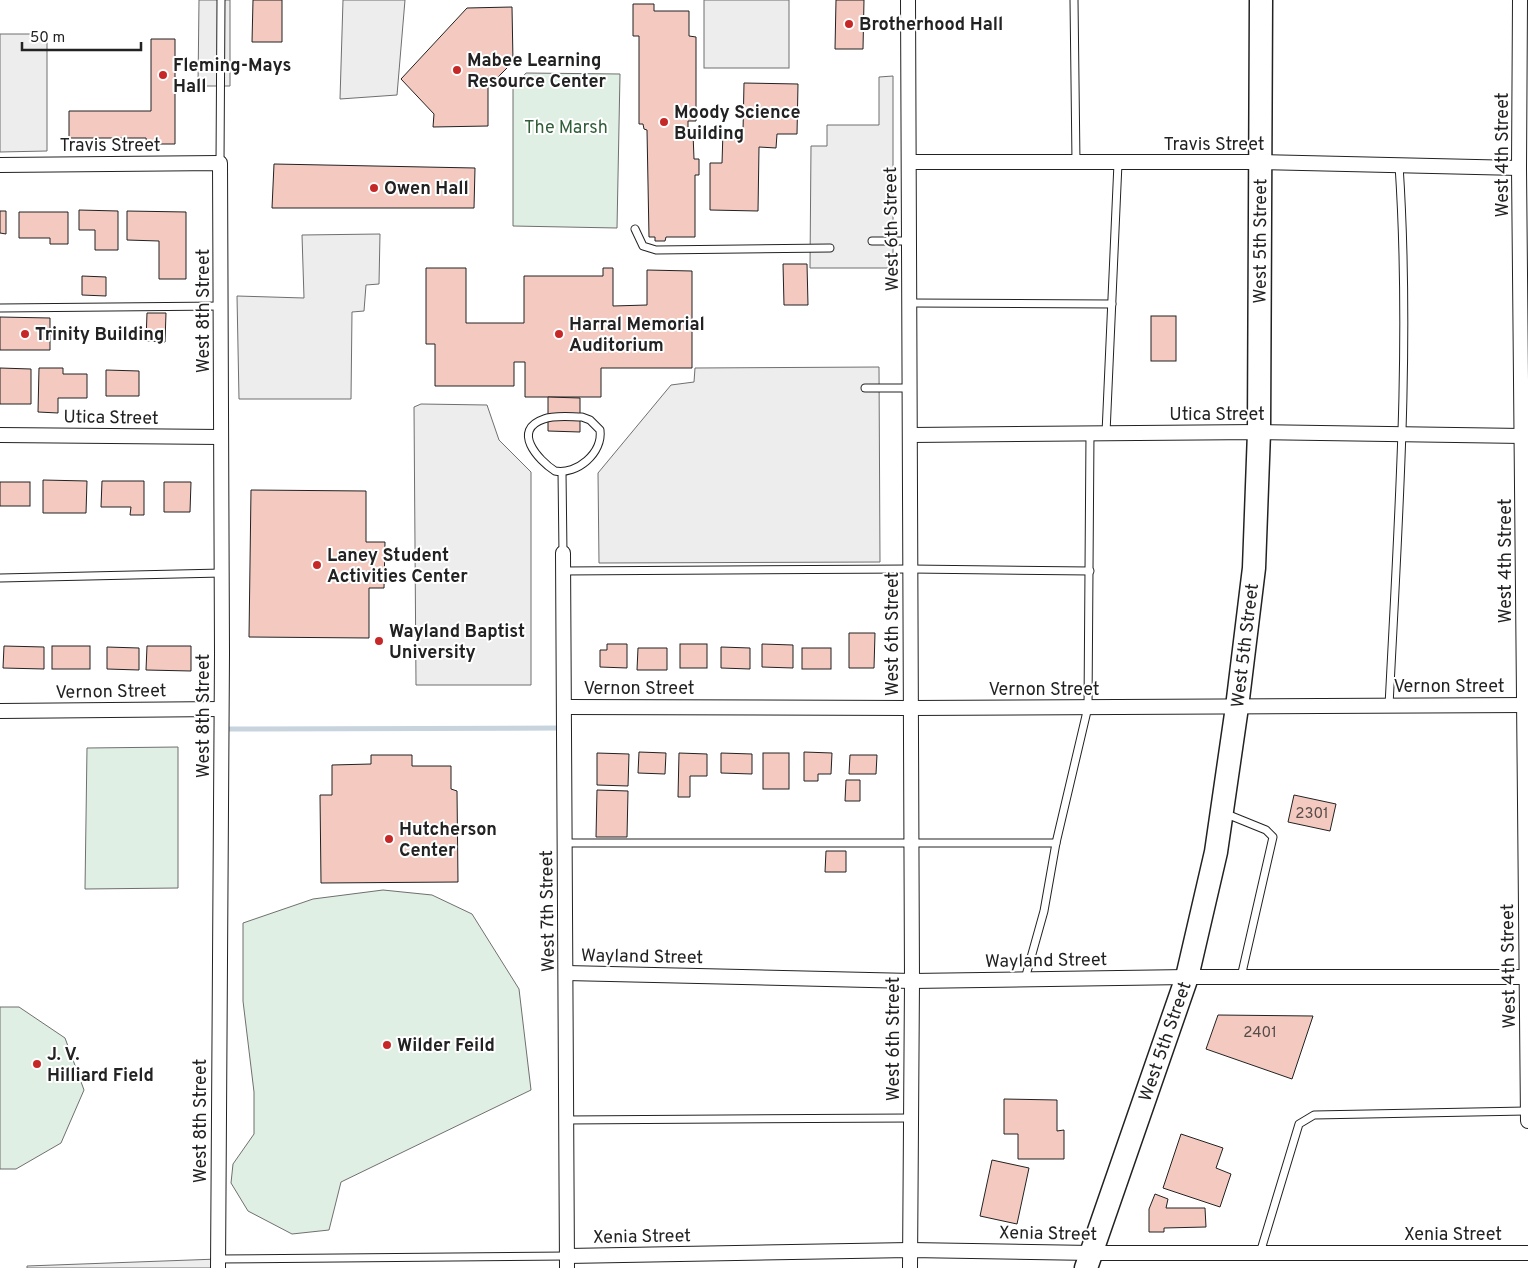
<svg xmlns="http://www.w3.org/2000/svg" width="1528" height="1268" viewBox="0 0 1528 1268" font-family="Overpass,sans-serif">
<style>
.green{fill:#e0efe3;stroke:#6f6f6f}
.parking{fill:#ededed;stroke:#6f6f6f}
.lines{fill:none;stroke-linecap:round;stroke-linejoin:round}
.stream{stroke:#c7d3dd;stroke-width:5}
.building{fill:#f3c9c0;stroke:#222}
.service-casing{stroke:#222;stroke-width:9}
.minor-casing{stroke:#222;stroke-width:16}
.primary-casing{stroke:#222;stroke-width:25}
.service{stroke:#fff;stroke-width:7}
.minor{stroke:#fff;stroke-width:14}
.primary{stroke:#fff;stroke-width:22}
.poi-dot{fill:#c62828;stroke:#fff;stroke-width:2}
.labels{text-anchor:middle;stroke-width:4;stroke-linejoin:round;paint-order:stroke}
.number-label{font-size:15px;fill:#564c4a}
.poi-label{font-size:18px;font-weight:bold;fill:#222;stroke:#fff;text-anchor:start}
.park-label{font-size:18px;fill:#2f5e38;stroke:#fff}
.street-label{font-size:18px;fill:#222;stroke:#fff}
</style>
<rect width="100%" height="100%" fill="#fff"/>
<g class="green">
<polygon points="526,73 620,74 617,228 513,226 513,88"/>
<polygon points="178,747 178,888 85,889 87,748"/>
<polygon points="383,890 432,895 472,914 519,989 531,1090 341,1182 329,1230 292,1234 248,1211 231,1183 233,1164 254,1134 254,1092 243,1001 243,923 313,899"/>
<polygon points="0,1007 19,1007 65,1038 84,1090 61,1143 16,1169 0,1169"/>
</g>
<g class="parking">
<polygon points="199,0 230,0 230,86 198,86"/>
<polygon points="343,0 405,0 397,95 340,99"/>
<rect x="704" y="0" width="85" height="68"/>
<polygon points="0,34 47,34 47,151 0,152"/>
<polygon points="893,76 893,268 810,268 811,146 827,146 827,125 879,125 879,77"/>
<polygon points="380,234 379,284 366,285 364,311 352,312 351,399 239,399 237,296 304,298 302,235"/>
<polygon points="879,367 880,562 599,563 598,473 671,385 694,382 695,368"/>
<polygon points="421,404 487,405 499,440 531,472 531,685 416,685 414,407"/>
<polygon points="218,1259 218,1268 27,1268 27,1266"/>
</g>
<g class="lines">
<polyline class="stream" points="222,729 563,728"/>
</g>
<g class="building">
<polygon points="253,0 282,0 282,42 252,42"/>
<polygon points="836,0 864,0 863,49 835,49"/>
<polygon points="633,4 654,4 654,11 689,11 689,36 696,37 696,121 688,121 688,133 693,133 694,159 699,159 699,175 695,175 695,237 666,237 665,241 655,241 655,237 649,237 647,130 644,129 643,124 639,124 639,36 633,36"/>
<polygon points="512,7 513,62 488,87 488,126 433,127 434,114 401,79 467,8"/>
<polygon points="151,39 175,39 175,144 147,144 146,138 69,138 69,111 151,111"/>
<polygon points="744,83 798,84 797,134 777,134 776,148 759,147 758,211 710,210 710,163 722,163 723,131 743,131"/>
<polygon points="274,164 475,168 474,208 272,208"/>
<polygon points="79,210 118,211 118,250 95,250 95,230 79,230"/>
<polygon points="0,211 6,211 6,234 0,233"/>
<polygon points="127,211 186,212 186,279 159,279 159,241 127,240"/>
<polygon points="19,212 68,212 68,244 50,244 50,238 19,238"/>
<polygon points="783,264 807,264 808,305 784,305"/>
<polygon points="426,268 466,268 466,323 524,323 524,276 603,276 603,268 613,268 613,306 647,305 647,270 692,271 692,368 601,368 601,397 525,397 525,362 514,362 514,386 435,386 435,344 426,344"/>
<polygon points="82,276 106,277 106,296 82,295"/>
<polygon points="147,313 166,313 165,342 146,341"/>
<rect x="1151" y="316" width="25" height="45"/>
<polygon points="0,317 50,318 50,350 0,350"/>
<polygon points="0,368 31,369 31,404 0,404"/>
<polygon points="39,368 63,368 63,374 87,374 87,398 58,398 58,413 38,412"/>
<polygon points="106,370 139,371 139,396 106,396"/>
<polygon points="548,397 580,398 580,432 548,431"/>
<polygon points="43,480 87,481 86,513 43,513"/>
<polygon points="102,481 144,481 144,515 130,515 131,507 101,507"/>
<rect x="0" y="482" width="30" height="24"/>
<polygon points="164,482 191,482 190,512 164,512"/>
<polygon points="251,490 366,491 366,542 385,542 384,588 369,588 369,638 249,637"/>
<polygon points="849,633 875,633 874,668 849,668"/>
<polygon points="607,644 627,644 627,668 600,667 600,650 607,650"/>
<rect x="680" y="644" width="27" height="24"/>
<polygon points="762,644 793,645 793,668 762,667"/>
<polygon points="4,646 44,647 44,669 3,668"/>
<rect x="52" y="646" width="38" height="23"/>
<polygon points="147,646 191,646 191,671 146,670"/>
<polygon points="107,647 139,648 139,670 107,669"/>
<polygon points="721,647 750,648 750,669 721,668"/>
<polygon points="638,648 667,648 667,670 637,670"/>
<rect x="802" y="648" width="29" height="21"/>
<polygon points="639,752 666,753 665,774 638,773"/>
<polygon points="804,752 832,753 831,774 818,774 818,781 804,781"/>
<polygon points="597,753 629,754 628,786 597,785"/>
<polygon points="679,753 707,754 707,776 690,776 690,797 678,797"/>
<polygon points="721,753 752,754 752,774 721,773"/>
<rect x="763" y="753" width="26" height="36"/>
<polygon points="371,755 412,755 412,766 451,766 451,789 457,791 458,882 321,883 320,795 332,795 332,765 371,764"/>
<polygon points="850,755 877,755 876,774 849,774"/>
<polygon points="846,780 860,780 860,801 845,801"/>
<polygon points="597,790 628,791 627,837 596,837"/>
<polygon points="1294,795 1336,804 1330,831 1288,822"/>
<polygon points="826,851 846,851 846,872 825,872"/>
<polygon points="1218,1015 1313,1016 1292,1079 1206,1049"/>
<polygon points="1004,1099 1057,1100 1057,1131 1064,1130 1064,1159 1018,1159 1018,1134 1004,1134"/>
<polygon points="1181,1134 1223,1148 1216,1168 1231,1174 1220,1207 1163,1188"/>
<polygon points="992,1160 1029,1168 1017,1224 980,1216"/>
<polygon points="1155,1194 1168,1199 1166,1208 1205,1208 1206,1227 1164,1228 1164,1232 1149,1232 1149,1209"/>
</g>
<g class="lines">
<g class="service-casing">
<g id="service">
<polyline points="1074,0 1076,162"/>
<polyline points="220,163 221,0"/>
<polyline points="635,229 643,246 656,250 830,248"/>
<polyline points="872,241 909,241"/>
<polyline points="911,303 1112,304"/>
<polyline points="0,308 222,306"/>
<polyline points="865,388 911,388"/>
<path d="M 582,417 L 590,420 L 600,430 C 603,453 577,475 555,471 C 538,460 511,430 544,419 C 554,415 571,417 582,417 Z"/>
<polyline points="1106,433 1118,163"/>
<polyline points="562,472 563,553"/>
<polyline points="563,571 911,569 1090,571"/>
<polyline points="0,578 222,573"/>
<path d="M 1389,706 C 1398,525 1411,346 1399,165"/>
<polyline points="1224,813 1266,830 1273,837 1241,977"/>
<polyline points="564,843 1056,843"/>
<polyline points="1025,979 1044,911 1056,843 1088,707 1090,433"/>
<polyline points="566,1120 911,1118"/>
<polyline points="1260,1253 1299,1124 1314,1115 1528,1111"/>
<polyline points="218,1259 567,1256"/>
</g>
</g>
<g class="minor-casing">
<g id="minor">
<polyline points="908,0 912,981 910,1268"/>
<polyline points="1520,0 1519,168 1528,1121"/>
<polyline points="909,162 1261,162 1519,168"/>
<polyline points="0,165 220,163 222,654 218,1268"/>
<polyline points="0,435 221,437"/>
<polyline points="911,435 1259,432 1523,436"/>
<polyline points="563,553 567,1268"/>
<polyline points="564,707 911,708 1528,705"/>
<polyline points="0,711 221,709"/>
<polyline points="566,973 912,981 1187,977 1527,977"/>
<polyline points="567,1256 910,1250 1092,1253 1528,1253"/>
</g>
</g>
<g class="primary-casing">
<g id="primary">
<path id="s1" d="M 1086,1268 L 1187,977 L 1216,852 L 1237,707 L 1254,568 L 1259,432 L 1261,0"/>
</g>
</g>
<use href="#service" class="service"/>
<use href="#minor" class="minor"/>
<use href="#primary" class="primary"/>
</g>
<g class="poi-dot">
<circle cx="849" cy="24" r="5"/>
<circle cx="457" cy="70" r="5"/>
<circle cx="163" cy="75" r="5"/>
<circle cx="664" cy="122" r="5"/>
<circle cx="374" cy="188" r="5"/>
<circle cx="25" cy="334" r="5"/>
<circle cx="559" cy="334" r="5"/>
<circle cx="317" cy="565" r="5"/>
<circle cx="379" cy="641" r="5"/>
<circle cx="389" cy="839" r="5"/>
<circle cx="387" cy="1045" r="5"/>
<circle cx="37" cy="1064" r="5"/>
</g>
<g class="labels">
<g class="number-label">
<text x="1312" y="818">2301</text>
<text x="1260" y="1037">2401</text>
</g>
<g class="poi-label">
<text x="859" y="30">Brotherhood Hall</text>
<text x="467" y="66">Mabee Learning<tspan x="467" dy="21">Resource Center</tspan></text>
<text x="173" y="71">Fleming-Mays<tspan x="173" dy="21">Hall</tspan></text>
<text x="674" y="118">Moody Science<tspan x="674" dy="21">Building</tspan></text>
<text x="384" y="194">Owen Hall</text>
<text x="569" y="330">Harral Memorial<tspan x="569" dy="21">Auditorium</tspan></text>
<text x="35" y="340">Trinity Building</text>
<text x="327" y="561">Laney Student<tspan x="327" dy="21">Activities Center</tspan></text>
<text x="389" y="637">Wayland Baptist<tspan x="389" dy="21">University</tspan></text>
<text x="399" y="835">Hutcherson<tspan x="399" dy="21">Center</tspan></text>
<text x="397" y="1051">Wilder Feild</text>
<text x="47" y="1060">J. V.<tspan x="47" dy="21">Hilliard Field</tspan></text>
</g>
<g class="park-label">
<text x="566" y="133">The Marsh</text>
</g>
<g class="street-label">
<text x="1214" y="150">Travis Street</text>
<text x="110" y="151">Travis Street</text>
<text transform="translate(1502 155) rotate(-90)" y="6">West 4th Street</text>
<text transform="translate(891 229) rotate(-91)" y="6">West 6th Street</text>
<text dy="6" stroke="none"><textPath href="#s1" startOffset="1050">West 5th Street</textPath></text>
<text transform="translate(203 311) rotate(-90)" y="6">West 8th Street</text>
<text x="1217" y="420">Utica Street</text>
<text transform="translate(111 417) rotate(1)" y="6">Utica Street</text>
<text transform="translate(1505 561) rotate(-90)" y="6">West 4th Street</text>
<text transform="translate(892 634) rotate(-90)" y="6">West 6th Street</text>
<text dy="6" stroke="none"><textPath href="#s1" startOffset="645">West 5th Street</textPath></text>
<text x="1449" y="692">Vernon Street</text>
<text x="639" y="694">Vernon Street</text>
<text x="1044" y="695">Vernon Street</text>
<text transform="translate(111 691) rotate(-1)" y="6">Vernon Street</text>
<text transform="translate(203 716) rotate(-90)" y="6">West 8th Street</text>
<text transform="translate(547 911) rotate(-91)" y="6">West 7th Street</text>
<text transform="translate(642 956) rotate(1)" y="6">Wayland Street</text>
<text transform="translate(1046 960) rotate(-1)" y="6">Wayland Street</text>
<text transform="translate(1508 966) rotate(-91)" y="6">West 4th Street</text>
<text transform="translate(893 1039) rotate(-90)" y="6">West 6th Street</text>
<text dy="6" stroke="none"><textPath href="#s1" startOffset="240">West 5th Street</textPath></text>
<text transform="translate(200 1121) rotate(-90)" y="6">West 8th Street</text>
<text transform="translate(1048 1233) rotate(1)" y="6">Xenia Street</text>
<text x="1453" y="1240">Xenia Street</text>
<text transform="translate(642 1236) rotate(-1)" y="6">Xenia Street</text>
</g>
</g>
<path d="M22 42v8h119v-8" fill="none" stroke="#222222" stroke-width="2.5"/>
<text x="30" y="42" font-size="15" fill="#222222" stroke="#ffffff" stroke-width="4" paint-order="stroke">50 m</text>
</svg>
